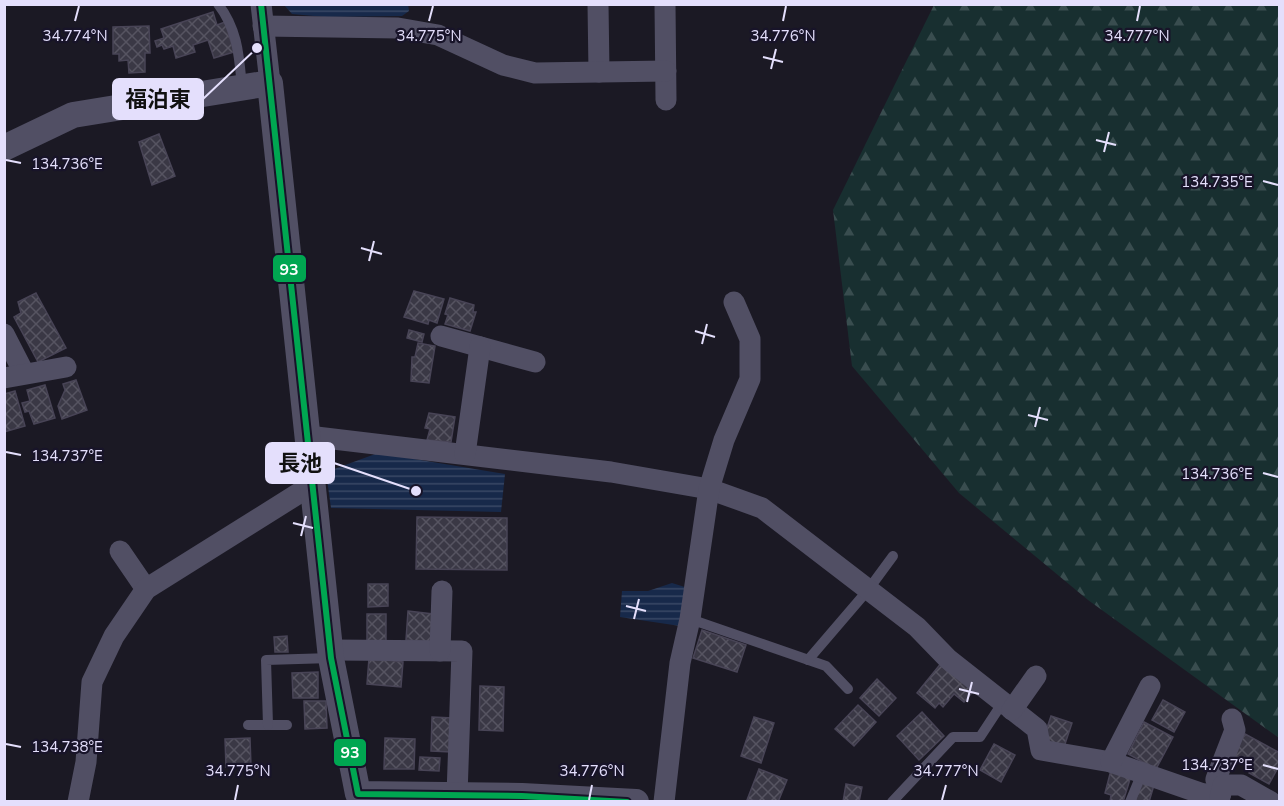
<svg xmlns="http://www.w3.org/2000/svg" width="1284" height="806" viewBox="0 0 1284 806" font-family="'Nunito Sans','Noto Sans JP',sans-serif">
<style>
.forest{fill:url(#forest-firs)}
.water{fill:url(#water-rules)}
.building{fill:url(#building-cross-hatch);stroke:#484456;stroke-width:1.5}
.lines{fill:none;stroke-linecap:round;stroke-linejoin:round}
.service{stroke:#514f64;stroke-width:10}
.minor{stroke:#514f64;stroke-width:21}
.tertiary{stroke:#514f64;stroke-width:26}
.bus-1-casing{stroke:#181429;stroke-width:10}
.bus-1{stroke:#00a651;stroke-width:6}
.ticks{fill:none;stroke:#e4dffc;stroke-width:2}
.ticks-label{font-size:15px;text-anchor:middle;fill:#e4dffc;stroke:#181429;stroke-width:4.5;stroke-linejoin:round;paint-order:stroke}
.leader{fill:none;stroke:#e4dffc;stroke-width:2}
.callout-dot{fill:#e4dffc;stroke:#181429;stroke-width:2}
.callout{fill:#e4dffc;stroke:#e4dffc;stroke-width:2}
.callout-label{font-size:22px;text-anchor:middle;font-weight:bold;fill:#111}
.line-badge{stroke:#181429;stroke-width:2}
.badge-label{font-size:16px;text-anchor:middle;font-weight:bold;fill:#fff}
</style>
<defs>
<pattern id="forest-firs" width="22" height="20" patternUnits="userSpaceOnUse" patternTransform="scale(1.5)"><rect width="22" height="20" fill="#182f30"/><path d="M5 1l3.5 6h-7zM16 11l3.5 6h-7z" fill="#394d4f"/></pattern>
<pattern id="water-rules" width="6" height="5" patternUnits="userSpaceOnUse" patternTransform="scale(1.5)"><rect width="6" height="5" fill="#17294a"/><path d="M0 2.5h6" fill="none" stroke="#394865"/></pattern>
<pattern id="building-cross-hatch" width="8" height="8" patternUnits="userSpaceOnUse" patternTransform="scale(1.5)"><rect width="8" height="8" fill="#3a3845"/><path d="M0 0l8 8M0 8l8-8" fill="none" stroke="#565461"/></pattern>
</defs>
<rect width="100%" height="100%" fill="#1b1924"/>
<polygon class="forest" points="934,5 1279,5 1279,738 1088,600 959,493 852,366 833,210"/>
<g class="water">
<polygon points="408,4 409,11 402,16 325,17 292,14 284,5"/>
<polygon points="378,453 505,474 501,512 331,508 326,472"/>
<polygon points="672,583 688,588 680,626 620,617 622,591 648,591"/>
</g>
<g class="building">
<polygon points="213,12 217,25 225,22 234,52 214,58 208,40 193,45 195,52 176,58 173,46 164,49 162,45 157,47 155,41 164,38 161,29"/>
<polygon points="149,26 150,53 145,53 145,72 129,73 128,60 119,61 119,54 113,54 113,27"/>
<polygon points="159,134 175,176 152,185 139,142"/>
<polygon points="414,291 444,299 437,323 429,320 428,324 404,317"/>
<polygon points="36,293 66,348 38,362 14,317 21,313 18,302"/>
<polygon points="450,298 474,305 473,312 476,312 470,331 445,324 448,315 445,314"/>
<polygon points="409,330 424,334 422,342 407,338"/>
<polygon points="418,343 435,346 429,383 411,381 412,357 415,357"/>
<polygon points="76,380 87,410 62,419 58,406 65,390 63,384"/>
<polygon points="45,385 55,418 34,424 29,411 25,412 22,403 30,401 27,390"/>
<polygon points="15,391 25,426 4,432 4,394"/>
<polygon points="429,413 455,417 451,442 427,440 430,429 425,428"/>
<polygon points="417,517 507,518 507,570 416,569"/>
<polygon points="368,584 388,584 388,606 368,607"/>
<polygon points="408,611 433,614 430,642 406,640"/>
<rect x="367" y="614" width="19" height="27"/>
<polygon points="702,630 746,645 737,672 693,658"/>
<polygon points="287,636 288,652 275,652 274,637"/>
<polygon points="369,658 403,662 401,687 367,684"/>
<polygon points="942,662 975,689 964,702 954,694 943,707 939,703 935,708 917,693"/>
<polygon points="318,672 318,698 293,698 292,673"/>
<polygon points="877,679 896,698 879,716 860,698"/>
<polygon points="480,686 504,687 503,731 479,730"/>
<polygon points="1163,700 1185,712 1174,732 1152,720"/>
<polygon points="304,701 326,701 327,728 305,729"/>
<polygon points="858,705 876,722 854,746 835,729"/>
<polygon points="922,712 944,736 919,760 897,736"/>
<polygon points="1051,716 1072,723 1064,747 1043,740"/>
<polygon points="432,717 453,718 451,752 431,751"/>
<polygon points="754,717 774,723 761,763 741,756"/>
<polygon points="1144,722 1173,737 1156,769 1128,754"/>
<polygon points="1245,734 1280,753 1280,764 1269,784 1249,773 1251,768 1232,758"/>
<polygon points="250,738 251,766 226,767 225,739"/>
<polygon points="385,738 415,739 414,769 384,769"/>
<polygon points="994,744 1015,755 1001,782 980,770"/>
<polygon points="420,757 440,758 439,771 419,770"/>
<polygon points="759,769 787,780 778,802 747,800"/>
<polygon points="1111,770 1131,776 1123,802 1110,802 1111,795 1105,793"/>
<polygon points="1141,781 1154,785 1149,802 1135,802"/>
<polygon points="846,784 862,787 859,802 843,802"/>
</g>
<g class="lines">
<g class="service">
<path d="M 218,4 C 238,30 239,56 242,87"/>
<polyline points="690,619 826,666 848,689"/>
<polyline points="808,660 868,590 893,556"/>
<polyline points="248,725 287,725"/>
<polyline points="268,725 266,660 331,658"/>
<polyline points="892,802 953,737 980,737 1003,702"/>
<polyline points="1130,802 1142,773"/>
</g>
<g class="minor">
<polyline points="261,4 270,83"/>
<polyline points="598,4 599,72"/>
<polyline points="665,4 666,100"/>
<polyline points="263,26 398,28 438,35 503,65 535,73 666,71"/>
<polyline points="4,334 24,373"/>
<polyline points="441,336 535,362"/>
<polyline points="4,378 66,367"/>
<polyline points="308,436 611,472 709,489 762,508 917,627 948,659 1037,729 1041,750 1111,762 1203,794 1221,793"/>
<polyline points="465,454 480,347"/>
<polyline points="120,551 146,589"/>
<polyline points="331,650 462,651 457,795"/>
<polyline points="440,651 442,591"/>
<polyline points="1012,710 1036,676"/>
<polyline points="1111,762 1150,686"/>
<polyline points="1223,785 1216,779 1235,730 1232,719"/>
<polyline points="1220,797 1223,785 1241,785 1271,802"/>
<polyline points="78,802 86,762 92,682 114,636 146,589 312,485"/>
<polyline points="664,802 680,663 690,619 709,489 724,440 750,379 750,339 734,302"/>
</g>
<polyline class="tertiary" points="4,148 73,115 270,83 331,658 358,794 522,796 636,802"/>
<g class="bus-1-casing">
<polyline id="bus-1" points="261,4 331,658 358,794 522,796 627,802"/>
</g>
<use href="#bus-1" class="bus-1"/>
</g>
<path class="ticks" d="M 75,21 L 79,6M 429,21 L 433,6M 783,21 L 786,6M 1137,21 L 1140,6M 763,57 L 783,62M 771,69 L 776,49M 1096,140 L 1116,145M 1104,152 L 1109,132M 6,160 L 21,163M 1263,181 L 1278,185M 361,248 L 382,254M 369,261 L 374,241M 695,331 L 715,337M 702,344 L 707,324M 1028,415 L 1048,420M 1035,427 L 1040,407M 6,452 L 21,455M 1263,473 L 1278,477M 293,523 L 313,528M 301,536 L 306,516M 626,606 L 646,611M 634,619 L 639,599M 959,689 L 979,694M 967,702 L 972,682M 6,744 L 21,747M 1263,765 L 1278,769M 235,800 L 238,785M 589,800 L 592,785M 942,800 L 946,785"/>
<g class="ticks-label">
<text x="75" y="41">34.774°N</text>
<text x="429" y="41">34.775°N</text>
<text x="783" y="41">34.776°N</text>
<text x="1137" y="41">34.777°N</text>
<text x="67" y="169">134.736°E</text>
<text x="1217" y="187">134.735°E</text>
<text x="67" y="461">134.737°E</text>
<text x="1217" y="479">134.736°E</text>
<text x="67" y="752">134.738°E</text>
<text x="1217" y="770">134.737°E</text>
<text x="238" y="776">34.775°N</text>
<text x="592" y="776">34.776°N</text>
<text x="946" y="776">34.777°N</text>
</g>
<path class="leader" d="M257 48L203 99M416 491L334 463"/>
<g class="callout-dot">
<circle cx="257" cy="48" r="6"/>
<circle cx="416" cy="491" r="6"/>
</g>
<g class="callout">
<rect x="113" y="79" width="90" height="40" rx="6"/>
<rect x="266" y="443" width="68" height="40" rx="6"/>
</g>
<g class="callout-label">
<text x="158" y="107">福泊東</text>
<text x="300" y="471">長池</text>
</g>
<g class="line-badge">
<rect x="272" y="254" width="35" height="29" rx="6" fill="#00a651"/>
<rect x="333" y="738" width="34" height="29" rx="6" fill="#00a651"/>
</g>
<g class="badge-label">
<text x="289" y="275">93</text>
<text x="350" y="758">93</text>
</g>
<rect width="1284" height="806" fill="none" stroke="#e4dffc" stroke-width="12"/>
</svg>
